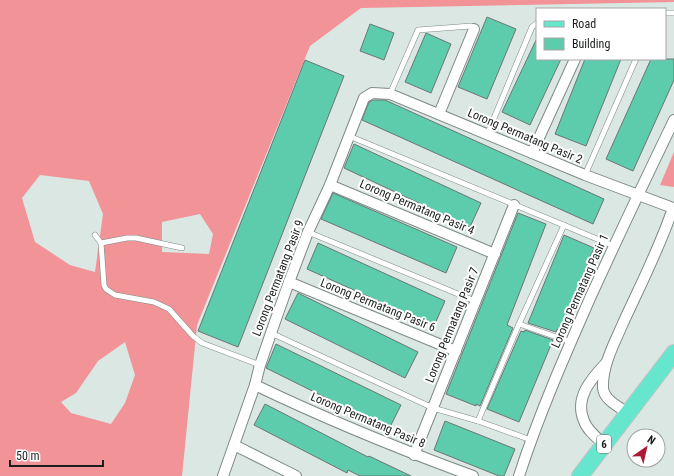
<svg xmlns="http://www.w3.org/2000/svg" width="674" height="476" viewBox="0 0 674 476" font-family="'Roboto Condensed',sans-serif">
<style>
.forest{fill:#f19397;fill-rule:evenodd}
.building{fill:#5cccad;stroke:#6c7672}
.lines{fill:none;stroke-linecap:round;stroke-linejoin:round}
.lane-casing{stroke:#7f8a86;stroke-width:6}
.street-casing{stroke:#7f8a86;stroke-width:12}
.primary-casing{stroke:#c4c5c4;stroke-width:18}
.lane{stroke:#fff;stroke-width:5}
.street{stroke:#fff;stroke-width:10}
.primary{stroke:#66e6cd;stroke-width:16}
.labels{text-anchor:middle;stroke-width:4;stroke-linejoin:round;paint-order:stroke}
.shield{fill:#fff;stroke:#5f6261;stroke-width:1}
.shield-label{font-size:11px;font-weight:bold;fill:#1b1f1d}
.street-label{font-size:12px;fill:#1b1f1d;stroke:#fff}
</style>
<rect width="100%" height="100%" fill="#dbe7e3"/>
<g class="forest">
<path d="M 0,0 L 674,0 L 674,2 L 361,8 L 310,46 L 197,325 L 182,476 L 0,476 ZM 40,175 L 89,181 L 103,214 L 95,272 L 70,265 L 35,242 L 22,198 ZM 200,214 L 213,234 L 209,254 L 162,252 L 162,222 ZM 125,342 L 135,375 L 125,403 L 111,424 L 71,413 L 61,402 L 76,393 L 98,361 Z"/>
<polygon points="674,152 674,187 660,185"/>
</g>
<g class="building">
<polygon points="487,17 516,29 487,99 458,87"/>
<polygon points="370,24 394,33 384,60 360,51"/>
<polygon points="426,33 451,44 431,93 405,82"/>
<polygon points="537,38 537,59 561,59 530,125 502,112"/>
<polygon points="585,59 621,59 586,146 555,134"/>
<polygon points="651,59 674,59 674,80 633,171 606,159"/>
<polygon points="305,60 344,76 238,347 198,331"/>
<polygon points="374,100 385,100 604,199 593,224 362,120 369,102"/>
<polygon points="354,144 481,203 470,227 344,168"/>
<polygon points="333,193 457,247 446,273 321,219"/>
<polygon points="518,213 546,224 507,325 513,328 480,406 476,404 476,406 446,394"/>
<polygon points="564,235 594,248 560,331 557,329 556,332 528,323"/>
<polygon points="318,243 445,301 434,326 307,269"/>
<polygon points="298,293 418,352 405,378 285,319"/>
<polygon points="525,330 553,340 519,422 487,409 521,331 524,332"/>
<polygon points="276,344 401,405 389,429 266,368"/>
<polygon points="265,404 368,457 369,456 411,476 360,476 348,470 347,473 254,425"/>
<polygon points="445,421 515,449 504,476 499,476 434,450"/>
</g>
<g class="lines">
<g class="lane-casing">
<g id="lane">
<polyline points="665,13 674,13"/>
<polyline points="390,94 418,30 471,26 474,29"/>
<polyline points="487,135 532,27 537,23"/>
<polyline points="349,136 614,246"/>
<polyline points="585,175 636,59"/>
<polyline points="308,232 475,301"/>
<polyline points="95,235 101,243 104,285 106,289 115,295 154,302 169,309 193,336 202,343 260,365"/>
<polyline points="101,243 127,238 136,238 182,248"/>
<polyline points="519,324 571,342"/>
<polyline points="271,333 433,408 478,421 531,440"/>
<polyline points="478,421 519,324 564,225"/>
</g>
</g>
<g class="street-casing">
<g id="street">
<polyline points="439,114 474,29"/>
<polyline points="532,153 575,59"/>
<polyline points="330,185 495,254"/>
<polyline points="289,282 456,351"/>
<path d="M 255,385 C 326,419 399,449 473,476"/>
<path d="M 604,444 C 597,438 587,430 584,421 C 574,398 591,379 606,363"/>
<polyline points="234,445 296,476"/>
<polyline points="414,455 514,205"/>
<path d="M 223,476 L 255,385 L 260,365 L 271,333 L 289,282 L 308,232 L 330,185 L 364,98 L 372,93 L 390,94 L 585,175 L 673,208 C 660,247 641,284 624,321 C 615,342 602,365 603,388 C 604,400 619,407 628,413"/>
<path d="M 519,476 C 539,414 565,355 591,296 C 618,237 646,178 674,120"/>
</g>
</g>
<g class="primary-casing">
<polyline id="primary" points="580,476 674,353"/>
</g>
<use href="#lane" class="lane"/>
<use href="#street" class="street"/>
<use href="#primary" class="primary"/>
</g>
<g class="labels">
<rect class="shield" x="597" y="435" width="14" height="18" rx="3"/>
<g class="shield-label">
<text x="604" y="448">6</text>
</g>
<g class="street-label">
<text transform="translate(525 136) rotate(23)" y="4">Lorong Permatang Pasir 2</text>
<text transform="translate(417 207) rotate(23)" y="4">Lorong Permatang Pasir 4</text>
<text transform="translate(278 278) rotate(-69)" y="4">Lorong Permatang Pasir 9</text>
<text transform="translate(580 291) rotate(-66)" y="4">Lorong Permatang Pasir 1</text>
<text transform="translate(378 305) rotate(22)" y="4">Lorong Permatang Pasir 6</text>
<text transform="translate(452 325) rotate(-68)" y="4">Lorong Permatang Pasir 7</text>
<text transform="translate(368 420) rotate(23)" y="4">Lorong Permatang Pasir 8</text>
</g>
</g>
<rect x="536" y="8" width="130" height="52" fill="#ffffff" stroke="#a4a5a5"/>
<rect x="544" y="21" width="20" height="6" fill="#66e6cd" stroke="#a4a5a5"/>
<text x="572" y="28" font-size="12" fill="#1b1f1d">Road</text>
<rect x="544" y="38" width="20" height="12" fill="#5cccad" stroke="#a4a5a5"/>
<text x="572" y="48" font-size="12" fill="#1b1f1d">Building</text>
<g transform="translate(646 448) rotate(34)"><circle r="19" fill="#ffffff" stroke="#a4a5a5"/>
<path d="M0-3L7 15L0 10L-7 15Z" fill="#ad1836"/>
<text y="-6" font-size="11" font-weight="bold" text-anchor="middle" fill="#1b1f1d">N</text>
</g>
<path d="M10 460v6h93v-6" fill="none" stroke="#1b1f1d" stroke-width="2"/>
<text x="16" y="460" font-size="12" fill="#1b1f1d" stroke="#ffffff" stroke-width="3" paint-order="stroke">50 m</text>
</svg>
